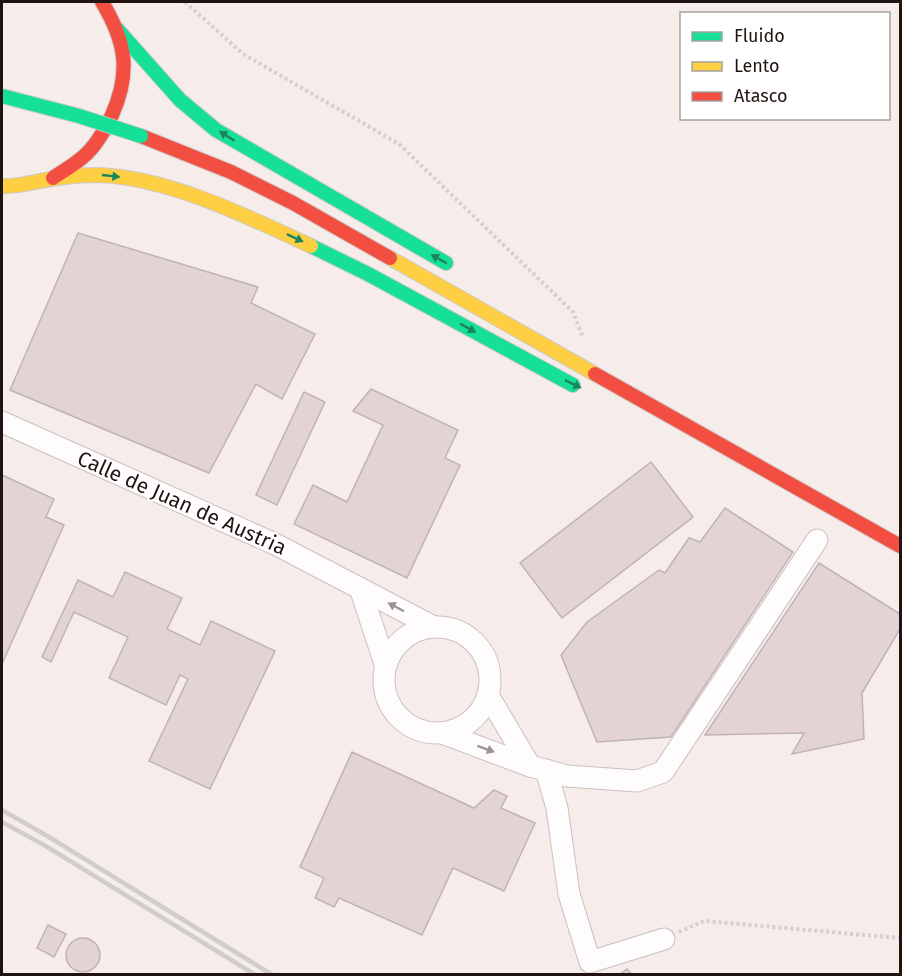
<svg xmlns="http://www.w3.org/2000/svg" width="902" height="976" viewBox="0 0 902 976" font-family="'Fira Sans',sans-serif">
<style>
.building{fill:#e3d3d4;stroke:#bfb4b4;stroke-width:1.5}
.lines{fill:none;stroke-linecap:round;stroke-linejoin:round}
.street-casing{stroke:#cbc0be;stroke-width:23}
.fast-casing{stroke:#cfc9c8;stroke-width:16}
.slow-casing{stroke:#cfc9c8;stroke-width:16}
.jam-casing{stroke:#cfc9c8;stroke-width:16}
.path{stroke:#d3d0cf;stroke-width:4;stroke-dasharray:3 3;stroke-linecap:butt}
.street{stroke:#fefcfc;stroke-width:21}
.fast{stroke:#16e098;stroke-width:14}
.slow{stroke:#ffcf43;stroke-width:14}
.jam{stroke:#f24e42;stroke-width:14}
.rail{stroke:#d0cdcc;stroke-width:4.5}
.fast-bridge-casing{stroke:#cfc9c8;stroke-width:16;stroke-linecap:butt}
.fast-bridge{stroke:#16e098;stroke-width:14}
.oneway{fill:#1b845b}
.oneway2{fill:#9b9392}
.labels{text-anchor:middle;stroke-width:4.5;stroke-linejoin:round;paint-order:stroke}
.street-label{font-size:21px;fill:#211310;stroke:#fff}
</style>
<rect width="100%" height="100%" fill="#f6edeb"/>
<g class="building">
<polygon points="78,233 258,287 251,303 315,334 282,399 256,384 209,473 10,390"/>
<polygon points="371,389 458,430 445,458 460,465 407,578 294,524 313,485 347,502 383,425 353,411"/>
<polygon points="304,392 325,402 277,505 256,495"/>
<polygon points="651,462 693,517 562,618 520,563"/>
<polygon points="2,475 54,499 46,517 64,525 2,664"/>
<polygon points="725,508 793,552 671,737 597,742 561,655 587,622 659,570 665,573 689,538 700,542"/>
<polygon points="819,563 900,614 900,629 862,693 864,739 792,754 804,733 705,735"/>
<polygon points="125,572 182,598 167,629 200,645 211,621 275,651 210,789 149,761 188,679 180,675 166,705 109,678 128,637 74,612 51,662 42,657 78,580 113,597"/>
<polygon points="352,752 474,808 494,790 507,796 501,808 535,823 504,891 453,868 422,935 339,898 334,907 315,898 324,878 300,867"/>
<polygon points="48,925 66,934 54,957 37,948"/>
<circle cx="83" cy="955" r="17"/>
<polygon points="627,969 631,974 620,974"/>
</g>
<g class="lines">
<g class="street-casing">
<g id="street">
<polyline points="2,422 277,545 432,626"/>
<polyline points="360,588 385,664"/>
<circle cx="437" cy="680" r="53"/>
<polyline points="488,695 530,766"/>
<polyline points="442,733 530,766 567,776 637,781 663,772 817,540"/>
<polyline points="546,770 557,808 569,894 590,962 664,939"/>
</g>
</g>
<g class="fast-casing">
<g id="fast">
<polyline points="117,29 180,100 216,130 446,263"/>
<polyline points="311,246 368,274 573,385"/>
</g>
</g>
<g class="slow-casing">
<g id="slow">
<path d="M 2,186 C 20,187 35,181 52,179 C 67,176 83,175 98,175 C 167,177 249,217 311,246"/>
<polyline points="390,258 595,374"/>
</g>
</g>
<g class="jam-casing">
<g id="jam">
<polyline points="141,136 231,172 293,203 390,258"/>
<path d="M 53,178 C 63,171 74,165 83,157 C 96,146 105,130 112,115 C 131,72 126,42 102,2"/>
<polyline points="595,374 900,546"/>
</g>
</g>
<g class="path">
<polyline points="185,2 243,54 399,144 573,312 583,338"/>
<polyline points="679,932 704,921 900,938"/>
</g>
<use href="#street" class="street"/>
<use href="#fast" class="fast"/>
<use href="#slow" class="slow"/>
<use href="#jam" class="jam"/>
<g class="rail">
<polyline points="2,810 49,837 271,974"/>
<polyline points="2,822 44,845 254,974"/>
</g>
<g class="fast-bridge-casing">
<polyline id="fast-bridge" points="2,96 79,116 141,136"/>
</g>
<use href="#fast-bridge" class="fast-bridge"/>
</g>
<defs><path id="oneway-solid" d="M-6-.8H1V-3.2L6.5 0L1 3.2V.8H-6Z" transform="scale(1.5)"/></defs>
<g class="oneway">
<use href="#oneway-solid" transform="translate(227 136) rotate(-148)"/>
<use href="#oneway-solid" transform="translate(111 176) rotate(6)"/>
<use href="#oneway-solid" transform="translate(295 238) rotate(25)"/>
<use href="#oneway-solid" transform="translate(439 259) rotate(-150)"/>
<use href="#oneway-solid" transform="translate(468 328) rotate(29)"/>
<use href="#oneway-solid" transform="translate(573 384) rotate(26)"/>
</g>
<g class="oneway2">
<use href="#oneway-solid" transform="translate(396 607) rotate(-152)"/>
<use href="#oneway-solid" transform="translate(486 749) rotate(20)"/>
</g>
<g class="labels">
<g class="street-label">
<text transform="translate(182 503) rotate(24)" y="7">Calle de Juan de Austria</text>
</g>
</g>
<rect width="902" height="976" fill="none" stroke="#211310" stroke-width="6"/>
<rect x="680" y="12" width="210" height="108" fill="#ffffff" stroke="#a6a19f" stroke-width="1.5"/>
<rect x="692" y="32" width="30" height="9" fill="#16e098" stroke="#a6a19f" stroke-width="1.5"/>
<text x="734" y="42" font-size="18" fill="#211310">Fluido</text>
<rect x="692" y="62" width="30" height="9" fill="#ffcf43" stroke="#a6a19f" stroke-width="1.5"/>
<text x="734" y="72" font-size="18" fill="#211310">Lento</text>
<rect x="692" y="92" width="30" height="9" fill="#f24e42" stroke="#a6a19f" stroke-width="1.5"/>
<text x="734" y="102" font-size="18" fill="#211310">Atasco</text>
</svg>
